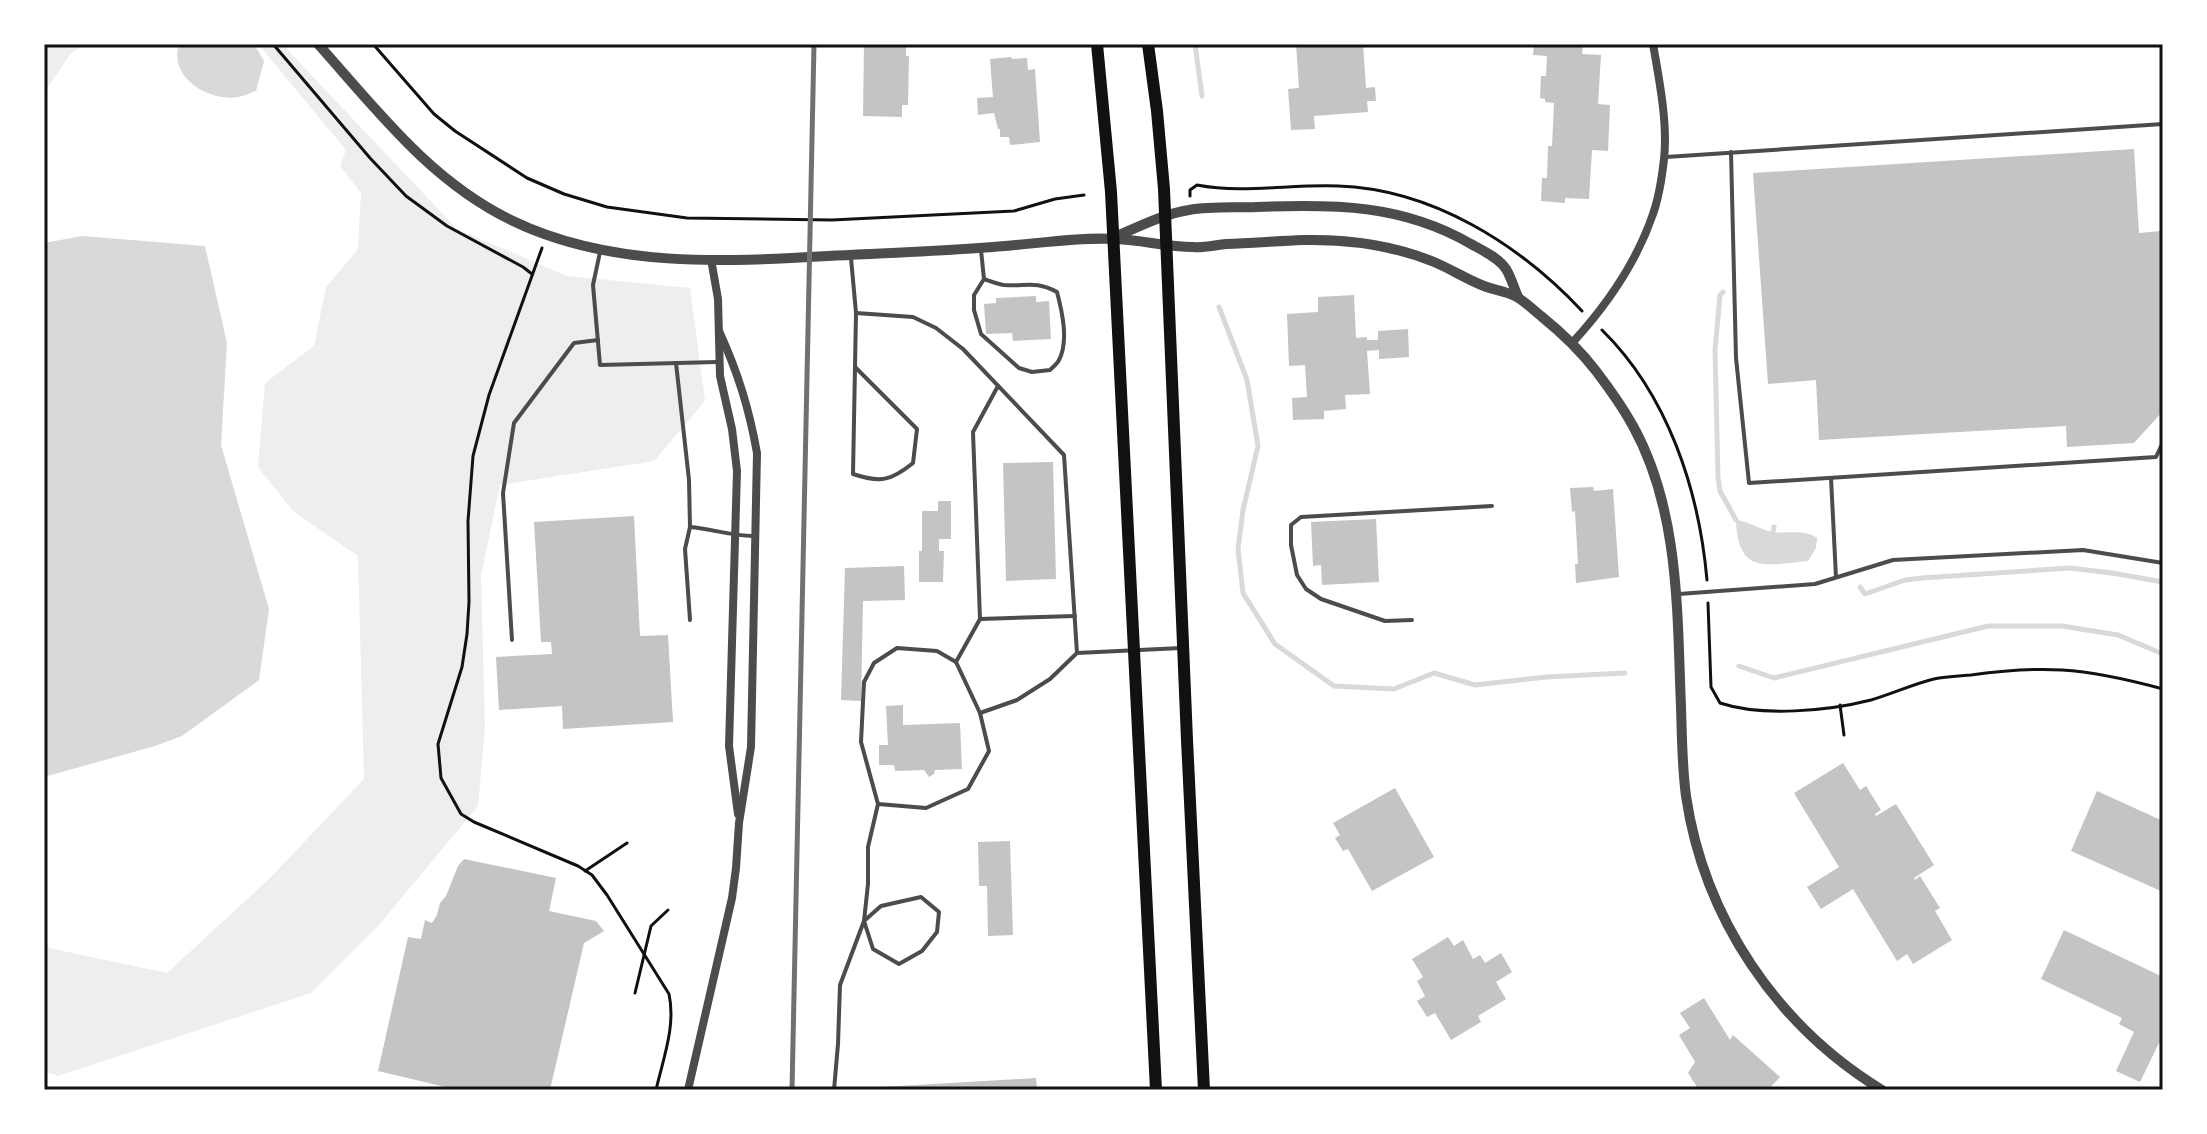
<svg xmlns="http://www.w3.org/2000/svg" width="2207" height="1134" viewBox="0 0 2207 1134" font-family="'Libre Baskerville',serif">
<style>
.green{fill:#eee}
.water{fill:#d9d9d9}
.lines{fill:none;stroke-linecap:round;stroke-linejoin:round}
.stream{stroke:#d9d9d9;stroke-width:5}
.building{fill:#c4c4c4}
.path{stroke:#111;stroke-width:3}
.service{stroke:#4c4c4c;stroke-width:4}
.minor{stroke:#4c4c4c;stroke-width:8}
.tertiary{stroke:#4c4c4c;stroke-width:10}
.primary{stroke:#111;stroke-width:12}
.rail{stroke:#707070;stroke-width:5}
.neatline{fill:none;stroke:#111;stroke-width:3}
</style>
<rect width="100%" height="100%" fill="#fff"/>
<g class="green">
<polygon points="44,44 87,44 71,53 44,93"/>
<polygon points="258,44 282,44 457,229 567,276 690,288 705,401 654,461 500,485 481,575 485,727 478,806 379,925 311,993 58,1076 44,1071 44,947 167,973 270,878 364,779 358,556 294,512 258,467 265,383 314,346 326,287 358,249 361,193 340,166 346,150"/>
</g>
<g class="water">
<path d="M 179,44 L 254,44 L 264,61 L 256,91 C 250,93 244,96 238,97 C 208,102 168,77 179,44 Z"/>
<polygon points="82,236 205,246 227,343 221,445 269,609 259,680 182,736 155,746 44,777 44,243"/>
<path d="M 1736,520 C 1749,521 1760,530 1773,532 C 1788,534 1805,529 1817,538 L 1816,548 L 1808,561 C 1765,565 1738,575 1736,520 Z"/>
</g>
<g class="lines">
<g class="stream">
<polyline points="1195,44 1202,96"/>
<polyline points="1723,292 1720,295 1715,350 1718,477 1720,491 1736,520"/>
<polyline points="1219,307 1247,380 1258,446 1243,510 1238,549 1243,593 1275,644 1334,686 1394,689 1434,673 1475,685 1546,677 1625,673"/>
<polyline points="1773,532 1774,527"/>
<polyline points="1860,587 1865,594 1905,580 1922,578 2070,568 2112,573 2163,582"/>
<polyline points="1739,666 1774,678 1988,626 2062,626 2118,635 2163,654"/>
</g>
</g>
<g class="building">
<polygon points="864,44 906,44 906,56 909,56 908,105 902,105 902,117 863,116"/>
<polygon points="1296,44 1363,44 1366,88 1375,87 1376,101 1367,101 1368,112 1314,116 1315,129 1291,130 1288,89 1299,88"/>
<polygon points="1534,44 1583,44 1582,54 1601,55 1598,104 1610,105 1608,151 1592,150 1589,199 1565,198 1565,203 1541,201 1542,178 1547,178 1548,146 1552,146 1554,103 1545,102 1545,99 1540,98 1541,76 1546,76 1547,56 1533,55"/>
<polygon points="1011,57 1012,59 1027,58 1028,70 1035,69 1040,142 1010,145 1009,137 1000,137 1000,129 998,129 994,113 978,115 977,98 993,97 990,59"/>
<polygon points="2134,149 2139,233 2161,231 2163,259 2163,411 2134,443 2067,447 2066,426 1819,440 1816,380 1768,384 1753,173"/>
<polygon points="1354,295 1356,338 1367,337 1367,340 1378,340 1378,331 1408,329 1409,357 1379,359 1379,350 1367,351 1370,394 1345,395 1346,409 1324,411 1324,419 1293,420 1292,398 1307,397 1305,365 1289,366 1287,314 1318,312 1318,297"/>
<polygon points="1036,296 1036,302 1049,301 1051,339 1013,341 1012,333 986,334 984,304 996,303 996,298"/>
<polygon points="1053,462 1056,579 1006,581 1003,463"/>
<polygon points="1593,487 1594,491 1613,489 1619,577 1576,583 1575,564 1578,564 1575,511 1572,512 1570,488"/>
<polygon points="938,501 951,501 951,539 939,539 939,551 944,551 943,582 919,582 919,551 922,551 922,511 938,511"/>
<polygon points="634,516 640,636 668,635 673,722 563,729 562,706 499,710 496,657 552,654 551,642 541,642 534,522"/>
<polygon points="1376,519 1379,582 1322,585 1321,565 1313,566 1311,522"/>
<polygon points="904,566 905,600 863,601 861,701 841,700 845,568"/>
<polygon points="903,705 903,725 960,723 962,769 935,770 934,774 929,777 924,770 895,771 894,765 879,765 879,745 888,745 886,706"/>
<polygon points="1843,763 1860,790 1866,786 1881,810 1875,814 1876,816 1896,804 1934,865 1914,878 1915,880 1920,876 1940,908 1935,911 1952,940 1913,964 1907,954 1897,961 1853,889 1821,909 1807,887 1839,867 1794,793"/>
<polygon points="1395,788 1434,857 1372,891 1348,849 1343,851 1335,838 1340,835 1333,823"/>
<polygon points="2097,791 2163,821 2163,892 2071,851"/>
<polygon points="1010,841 1013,935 988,936 987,886 979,886 978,842"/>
<polygon points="464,859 556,878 549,911 596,921 604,931 584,943 550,1090 458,1090 378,1071 408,937 421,939 425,920 432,923 437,915 440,903 446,896 458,866"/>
<polygon points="2064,930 2163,977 2163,1045 2159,1043 2140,1082 2116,1071 2134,1032 2119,1024 2122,1018 2041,979"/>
<polygon points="1448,937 1454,946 1463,940 1473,959 1480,955 1485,963 1501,953 1512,972 1496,982 1506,999 1478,1016 1481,1022 1451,1040 1435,1013 1427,1017 1417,1001 1425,996 1417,981 1423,977 1412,959"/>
<polygon points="1704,998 1730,1040 1733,1035 1780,1077 1768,1090 1699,1090 1688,1073 1695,1062 1679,1035 1690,1028 1680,1013"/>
<polygon points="1036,1078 1037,1090 865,1090 865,1088"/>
</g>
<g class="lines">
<g class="path">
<polyline points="273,44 370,158 406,196 447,226 523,267 532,274"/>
<polyline points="373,44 434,114 455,131 527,178 564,194 607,207 687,218 832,220 1014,211 1055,199 1084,195"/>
<path d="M 1190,196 L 1190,190 L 1197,185 C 1243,194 1291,184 1338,186 C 1432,189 1519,244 1582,311"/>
<path d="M 542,248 L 489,395 L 473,456 L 468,521 L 469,602 L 467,634 L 462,667 L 438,744 L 441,778 L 461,814 L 474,822 L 578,866 L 592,875 L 607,895 L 669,994 C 676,1026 663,1059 656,1090"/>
<path d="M 1602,330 C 1668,395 1699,490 1707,580"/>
<path d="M 1708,603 L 1711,687 L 1720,703 C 1762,717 1828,711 1871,700 C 1892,694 1913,684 1934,679 C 1946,676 1959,676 1971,675 C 2000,671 2032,668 2062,670 C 2096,672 2130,680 2163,689"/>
<polyline points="1840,705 1844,735"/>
<polyline points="585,871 627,843"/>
<polyline points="635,993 651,926 668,910"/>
</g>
<g class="service">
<polyline points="1731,152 1736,358 1749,483 2156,457 2163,442"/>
<polyline points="1666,157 2163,124"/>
<path d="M 981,250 L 984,279 L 974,295 L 974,310 L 981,334 L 1019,368 L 1032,372 L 1050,370 C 1053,367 1057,364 1059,360 C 1069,341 1062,311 1057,292 C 1035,280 1025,287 1004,285 C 997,284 990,281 984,279"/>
<polyline points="600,252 593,285 600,365 717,362"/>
<polyline points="851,258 856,313 913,317 936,328 963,349 1064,455 1077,653"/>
<path d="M 676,363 L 689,480 L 690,527 C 712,529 732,536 753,536"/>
<path d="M 855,367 L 917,429 L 913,463 C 891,481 880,483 853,474 L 856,313"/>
<polyline points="998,386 973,432 980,619 1075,616"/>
<polyline points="1831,478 1836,577"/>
<polyline points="1679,594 1815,584 1893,560 2083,550 2163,563"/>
<polyline points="980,619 956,662 980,713 1017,700 1050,679 1077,653 1181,648"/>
<polyline points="690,620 685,549 690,527"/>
<polyline points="1412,620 1385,621 1321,599 1306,589 1297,575 1291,545 1291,525 1301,517 1492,506"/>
<polyline points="512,640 503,493 514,423 574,343 598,340"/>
<polyline points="878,804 861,742 864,682 874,663 897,648 937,651 956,662"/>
<polygon points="921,897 939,912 937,932 922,951 899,964 873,949 864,921 881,906"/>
<polyline points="834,1090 838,1044 840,985 864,921 868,884 868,847 878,804 926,808 968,789 989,751 980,713"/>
</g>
<g class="minor">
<polyline points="711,259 718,299 720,376 732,429 737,471 729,746 738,814"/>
<path d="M 1573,342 C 1606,306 1637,261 1653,214 C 1659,197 1662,177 1664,159 C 1668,123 1659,79 1653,44"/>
<path d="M 688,1090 L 732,898 L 736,868 L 739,823 L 751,747 L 757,453 C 749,408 738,373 719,331"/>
</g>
<g class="tertiary">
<path d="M 318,44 C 377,110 431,182 513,221 C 611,268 723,262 828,256 C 888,253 946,251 1005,246 C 1042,243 1080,237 1116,239 C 1142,240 1167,247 1193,247 C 1204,248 1215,245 1226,244 C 1252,243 1278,241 1303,240 C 1347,239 1393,245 1434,262 C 1451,269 1466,279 1484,286 C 1494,290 1505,291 1515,296 C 1525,301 1533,310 1541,316 C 1562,333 1580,350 1596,371 C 1609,388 1622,406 1633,426 C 1680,511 1677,613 1681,707 C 1682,737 1682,766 1686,796 C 1704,918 1777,1026 1882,1090"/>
<path d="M 1114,237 C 1139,227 1163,214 1189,210 C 1211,206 1235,208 1257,207 C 1334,204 1402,204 1471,244 C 1482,250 1499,258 1506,269 C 1511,277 1514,288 1518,297"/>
</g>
<g class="primary">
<polyline points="1097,44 1111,192 1156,1090"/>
<polyline points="1148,44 1157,111 1164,189 1187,740 1204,1090"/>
</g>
<polyline class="rail" points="792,1090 814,44"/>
</g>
<rect width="2207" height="1134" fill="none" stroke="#ffffff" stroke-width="92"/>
<rect x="46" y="46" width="2115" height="1042" class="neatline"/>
</svg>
